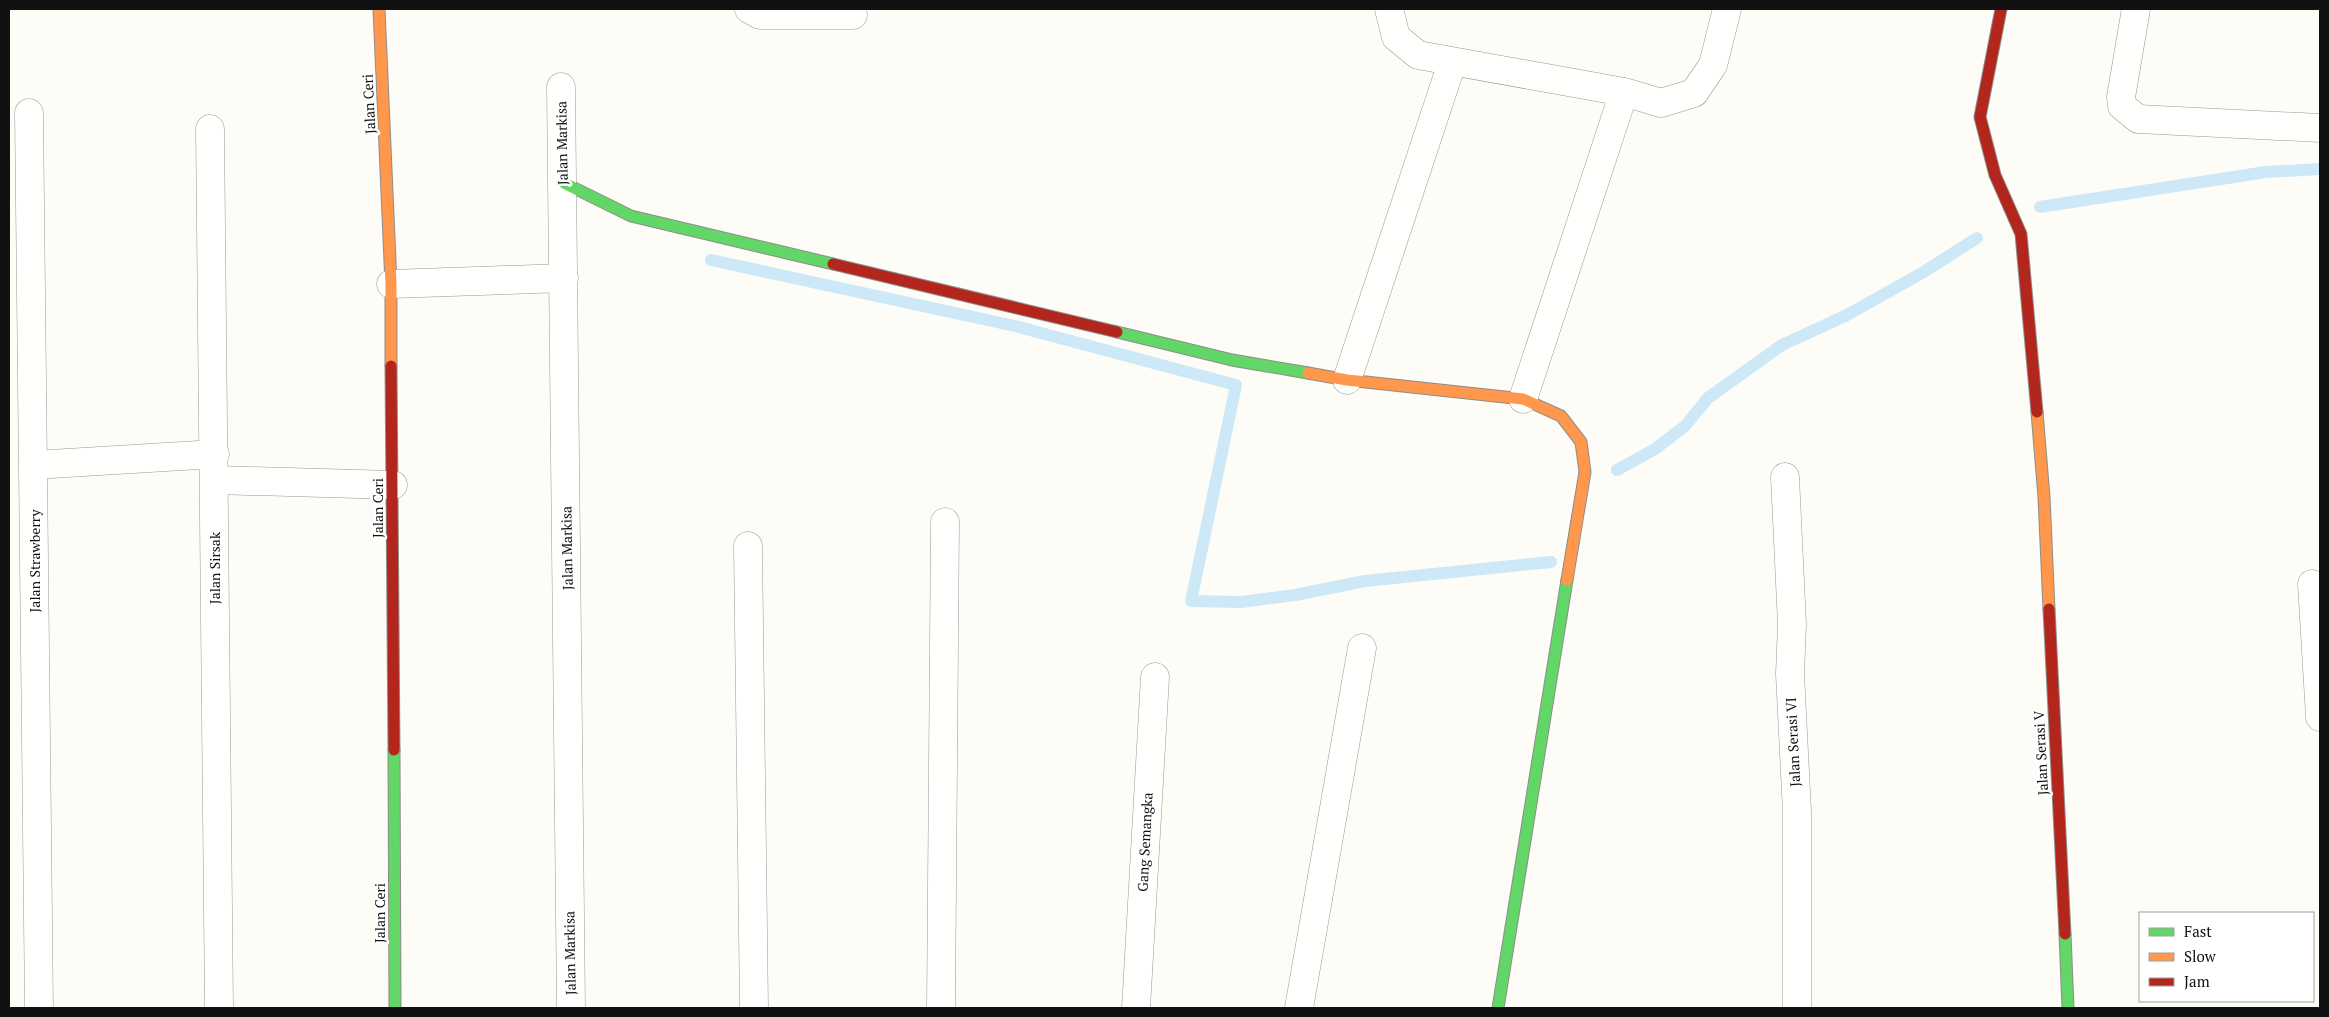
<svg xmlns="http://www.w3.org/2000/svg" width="2329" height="1017" viewBox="0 0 2329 1017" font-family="'PT Serif',serif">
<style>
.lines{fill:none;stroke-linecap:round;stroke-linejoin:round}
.stream{stroke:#cde8f7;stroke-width:12}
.street-casing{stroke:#979795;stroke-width:29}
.fast-casing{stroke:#8e8d8b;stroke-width:13}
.slow-casing{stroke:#8e8d8b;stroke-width:13}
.jam-casing{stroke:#8e8d8b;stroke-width:13}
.street{stroke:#fffffe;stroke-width:28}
.fast{stroke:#63d668;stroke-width:11}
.slow{stroke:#ff974d;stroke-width:11}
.jam{stroke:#b3261e;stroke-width:11}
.labels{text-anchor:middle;stroke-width:5;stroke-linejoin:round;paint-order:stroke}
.street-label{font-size:14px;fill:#111;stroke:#fff}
</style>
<rect width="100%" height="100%" fill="#fdfcf7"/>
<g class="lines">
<g class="stream">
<polyline points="2040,207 2266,172 2320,169"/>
<polyline points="711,260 1015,326 1236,385 1191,601 1241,602 1295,595 1365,581 1551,562"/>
<polyline points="1617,470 1655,449 1685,426 1708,398 1782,345 1847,315 1922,273 1977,238"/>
</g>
<g class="street-casing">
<g id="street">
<polyline points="749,9 760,15 853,15"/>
<polyline points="1389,9 1396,37 1418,55 1624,92 1661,103 1694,93 1713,65 1727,9"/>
<polyline points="2136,9 2121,97 2122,106 2138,119 2320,128"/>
<polyline points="561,87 571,1008"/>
<polyline points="29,113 39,1008"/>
<polyline points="210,129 219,1008"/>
<polyline points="391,284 564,278"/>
<polyline points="1347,380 1452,63"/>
<polyline points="1523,399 1624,92"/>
<polyline points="34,465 215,454"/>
<polyline points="1785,477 1792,624 1790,674 1797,812 1797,1008"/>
<polyline points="215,480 393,485"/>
<polyline points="748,546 754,1008"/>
<polyline points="2312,584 2320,717"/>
<polyline points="941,1008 945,522"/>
<polyline points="1136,1008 1155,677"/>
<polyline points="1299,1008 1362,648"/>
</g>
</g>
<g class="fast-casing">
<g id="fast">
<polyline points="564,183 631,216 833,264"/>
<polyline points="1117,332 1232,360 1308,373"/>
<polyline points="394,750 395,1008"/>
<polyline points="2065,934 2068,1008"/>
<polyline points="1498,1008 1567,580"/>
</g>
</g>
<g class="slow-casing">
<g id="slow">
<polyline points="379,9 391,284 391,366"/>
<polyline points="1308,373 1347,380 1523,399 1561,416 1581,442 1585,472 1567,580"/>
<polyline points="2037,412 2044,497 2049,609"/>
</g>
</g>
<g class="jam-casing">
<g id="jam">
<polyline points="2001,9 1980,117 1995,175 2021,234 2037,412"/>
<polyline points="833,264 1117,332"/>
<polyline points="391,366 394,750"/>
<polyline points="2049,609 2065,934"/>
</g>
</g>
<use href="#street" class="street"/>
<use href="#fast" class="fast"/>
<use href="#slow" class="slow"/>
<use href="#jam" class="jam"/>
</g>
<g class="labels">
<g class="street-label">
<text transform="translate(369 104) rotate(-93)" y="5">Jalan Ceri</text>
<text transform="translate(562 143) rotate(-91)" y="5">Jalan Markisa</text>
<text transform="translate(378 508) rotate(-90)" y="5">Jalan Ceri</text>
<text transform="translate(567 548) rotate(-91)" y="5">Jalan Markisa</text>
<text transform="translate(35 561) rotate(-90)" y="5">Jalan Strawberry</text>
<text transform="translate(215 568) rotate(-90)" y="5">Jalan Sirsak</text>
<text transform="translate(1793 742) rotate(-93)" y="5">Jalan Serasi VI</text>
<text transform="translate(2041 753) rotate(-93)" y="5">Jalan Serasi V</text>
<text transform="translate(1145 842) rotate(-87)" y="5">Gang Semangka</text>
<text transform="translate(380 913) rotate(-90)" y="5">Jalan Ceri</text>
<text transform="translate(570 953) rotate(-91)" y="5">Jalan Markisa</text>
</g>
</g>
<rect width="2329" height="1017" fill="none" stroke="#111111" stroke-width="20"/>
<rect x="2139" y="912" width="175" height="90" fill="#ffffff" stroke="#a0a0a0"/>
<rect x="2149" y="928" width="25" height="8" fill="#63d668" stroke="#a0a0a0"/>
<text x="2184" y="937" font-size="15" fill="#111111">Fast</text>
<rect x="2149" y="953" width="25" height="8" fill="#ff974d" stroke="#a0a0a0"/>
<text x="2184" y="962" font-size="15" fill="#111111">Slow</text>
<rect x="2149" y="978" width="25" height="8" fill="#b3261e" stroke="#a0a0a0"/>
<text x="2184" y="987" font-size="15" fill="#111111">Jam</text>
</svg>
